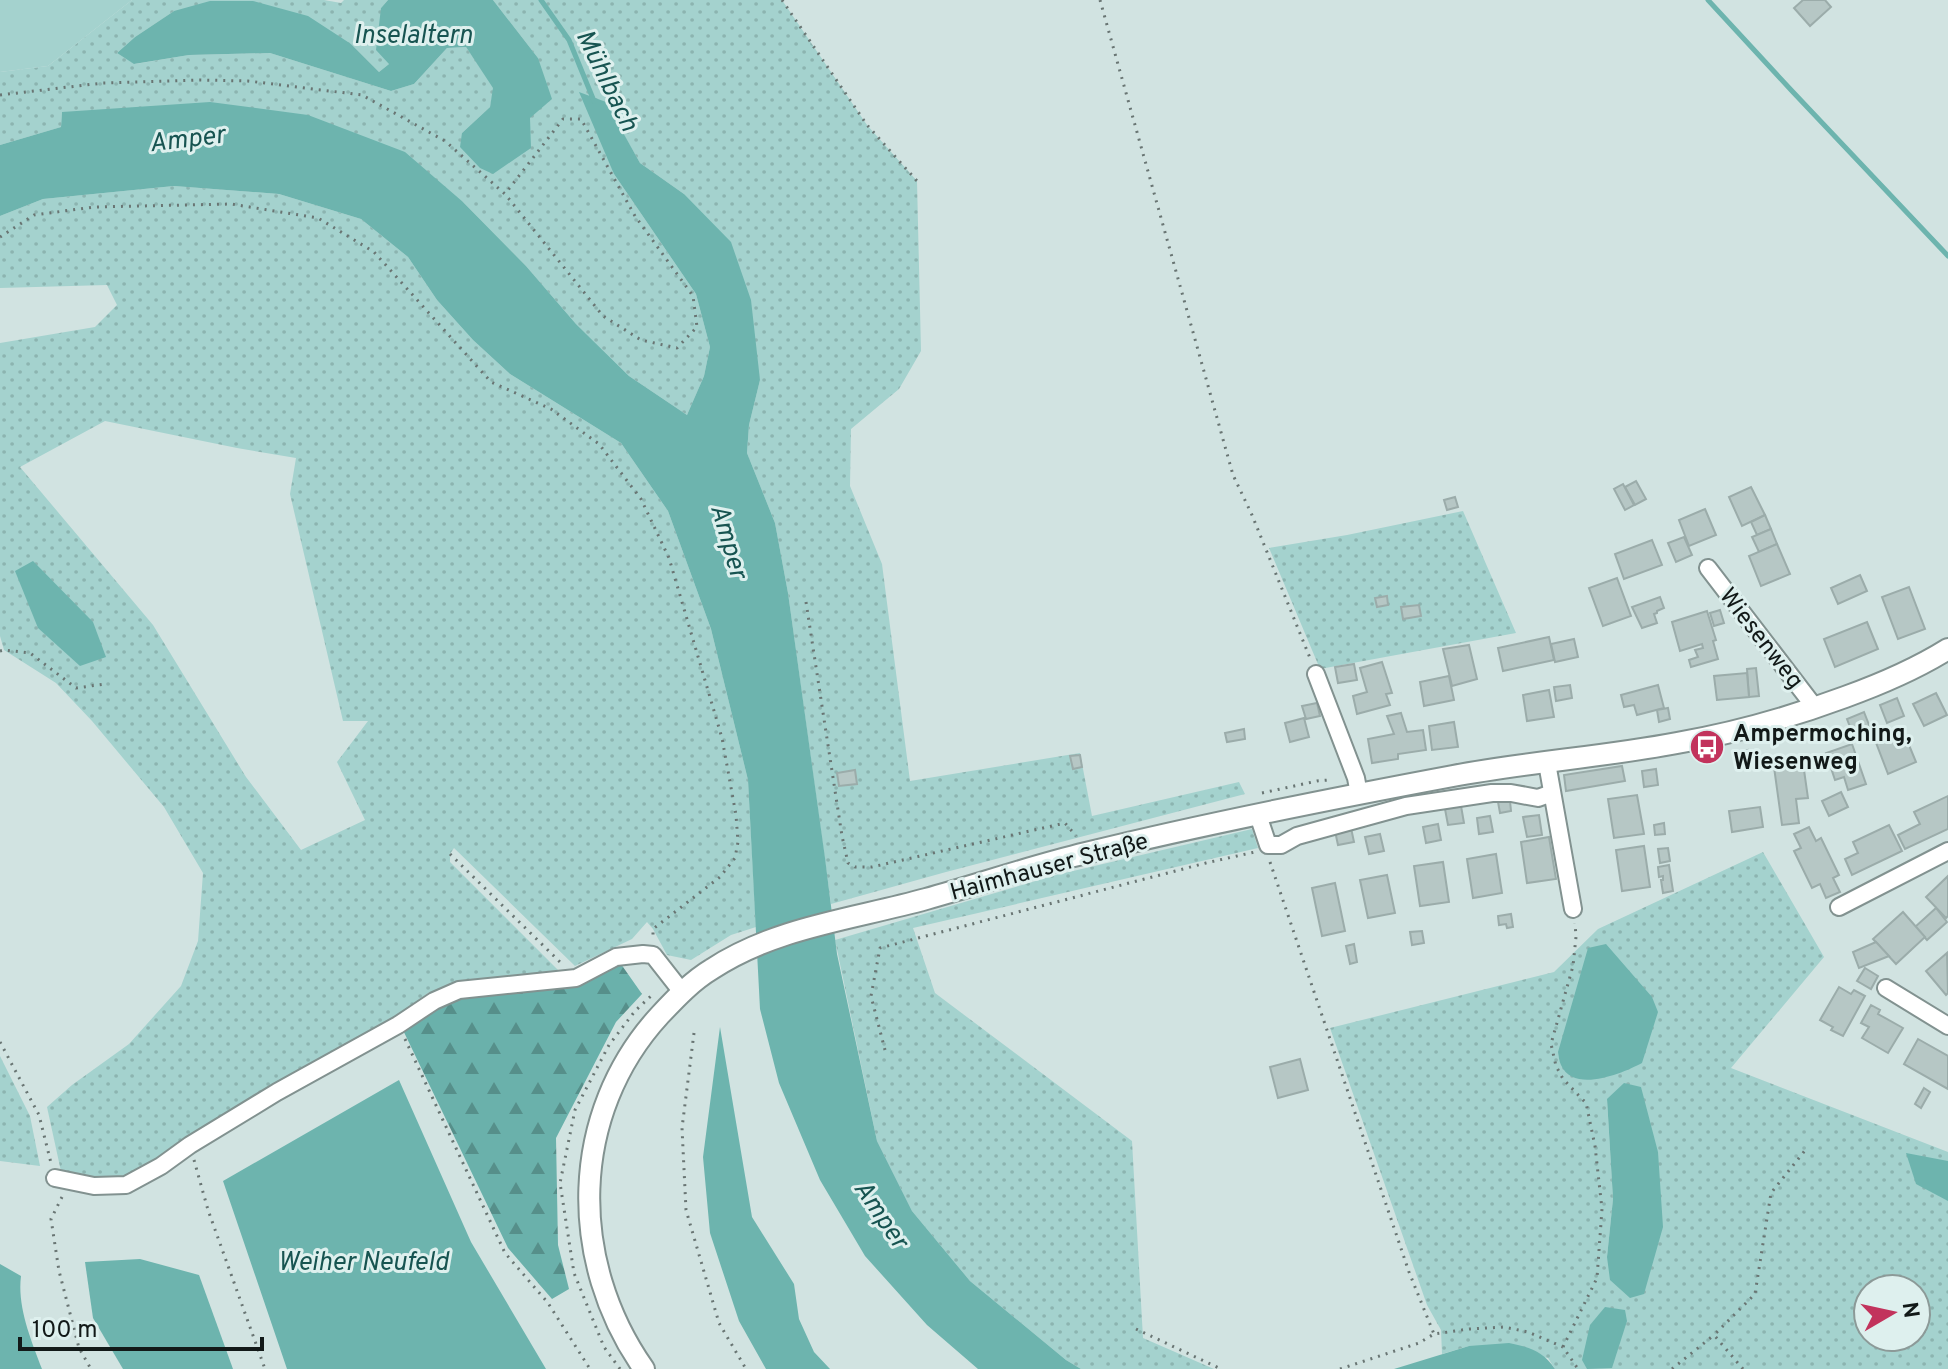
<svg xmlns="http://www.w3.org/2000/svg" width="1948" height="1369" viewBox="0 0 1948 1369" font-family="Overpass,sans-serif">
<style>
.grass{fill:url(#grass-dots);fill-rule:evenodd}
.forest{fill:url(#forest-firs)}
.park{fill:#a4d2ce}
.water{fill:#6db4ae}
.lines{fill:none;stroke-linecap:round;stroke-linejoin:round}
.stream{stroke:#6db4ae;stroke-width:5}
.building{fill:#b6c7c5;stroke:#9bacaa;stroke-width:2}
.minor-casing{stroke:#829290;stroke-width:20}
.major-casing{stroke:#829290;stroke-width:24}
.path{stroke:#697573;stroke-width:3;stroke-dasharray:2 6;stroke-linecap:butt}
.minor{stroke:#fff;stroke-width:16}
.major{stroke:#fff;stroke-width:20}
.labels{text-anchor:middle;stroke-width:6;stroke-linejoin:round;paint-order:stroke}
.street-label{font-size:24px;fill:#121918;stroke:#def0ee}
.poi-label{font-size:24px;font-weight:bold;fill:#121918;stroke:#def0ee;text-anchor:start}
.water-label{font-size:26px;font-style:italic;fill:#175451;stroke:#def0ee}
</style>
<defs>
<pattern id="grass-dots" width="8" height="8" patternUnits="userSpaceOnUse" patternTransform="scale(2)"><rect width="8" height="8" fill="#a4d2ce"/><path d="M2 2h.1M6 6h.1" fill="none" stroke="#8cb4b0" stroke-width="1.8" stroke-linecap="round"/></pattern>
<pattern id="forest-firs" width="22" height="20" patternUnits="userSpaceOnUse" patternTransform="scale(2)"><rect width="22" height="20" fill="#6ab1ab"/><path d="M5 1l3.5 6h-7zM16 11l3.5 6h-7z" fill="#568f8a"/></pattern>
</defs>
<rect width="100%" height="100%" fill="#d1e3e1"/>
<g class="grass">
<polygon points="132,0 324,0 341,3 344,0 388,0 381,8 389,64 379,72 351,44 174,11 135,37 117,53 135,64 189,55 270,53 391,91 414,84 447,48 466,47 494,88 490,107 462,133 530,118 538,58 493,0 782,0 867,125 917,181 921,351 899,389 851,429 850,486 882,564 910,781 1080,753 1092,816 1239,782 1245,794 946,872 831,904 788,593 775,523 747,453 749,425 760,380 684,194 640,163 605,102 614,174 696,294 710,347 704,376 687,415 629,376 576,324 526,266 463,202 62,112 61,127 0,145 0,72 48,66"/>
<path d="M 174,186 L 279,194 L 361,219 L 408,257 L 437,300 L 473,340 L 510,374 L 621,443 L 668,511 L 711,629 L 748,780 L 756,927 L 731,935 L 691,960 L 667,955 L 653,929 L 647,922 L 632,939 L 575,966 L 454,848 L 450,854 L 450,862 L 559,971 L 458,984 L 428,993 L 394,1019 L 125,1179 L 90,1181 L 62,1176 L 47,1107 L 72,1085 L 129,1044 L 181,986 L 198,941 L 203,873 L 164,807 L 92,721 L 56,683 L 4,650 L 0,636 L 0,343 L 95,327 L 117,305 L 107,285 L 0,288 L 0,216 L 43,199 ZM 105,421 L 237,448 L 296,458 L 290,494 L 343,721 L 368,721 L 337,762 L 365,820 L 301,850 L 246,777 L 153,625 L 20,467 Z"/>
<polygon points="1463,511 1516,633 1320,669 1269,548 1347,535"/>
<polygon points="1252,829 1258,848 913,928 935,993 1132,1141 1143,1338 1214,1369 1081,1369 1066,1360 970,1281 912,1211 877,1141 835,940 1056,875"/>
<path d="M 1763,852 L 1824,957 L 1731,1068 L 1948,1152 L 1948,1369 L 1555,1369 L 1548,1358 L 1469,1346 L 1442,1354 L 1441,1330 L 1427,1305 L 1330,1028 L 1554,972 L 1598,929 ZM 1607,1100 L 1658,1152 L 1607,1257 L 1613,1199 ZM 1868,1289 L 1916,1289 L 1916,1337 L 1868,1337 Z"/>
<polygon points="0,1056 30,1116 40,1166 0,1161"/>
</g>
<polygon class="forest" points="616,957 642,994 616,1022 556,1138 558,1245 569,1289 552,1299 508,1248 401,1026 469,990 583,981"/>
<polygon class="park" points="0,0 132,0 48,66 0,72"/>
<g class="water">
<polygon points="388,0 493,0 538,58 552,99 530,118 531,148 493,174 480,168 460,147 462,133 490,107 493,88 466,47 447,48 414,84 391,91 270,53 189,55 134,64 117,53 135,37 174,11 210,1 253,1 308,16 351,44 379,72 389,64 376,50 381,8"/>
<polygon points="579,92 606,102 640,163 684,194 731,242 751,300 760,380 749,425 747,453 775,523 788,593 825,858 837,954 877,1141 912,1211 970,1281 1066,1360 1081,1369 978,1369 927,1325 865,1256 820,1180 779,1083 760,1009 748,780 711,629 668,511 621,443 510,374 473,340 437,300 408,257 361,219 279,194 174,186 43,199 0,216 0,145 61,127 62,112 210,102 308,115 405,152 463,202 526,266 576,324 629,376 687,415 704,376 710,347 696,294 614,174"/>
<polygon points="33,561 93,622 106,657 80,666 38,628 15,571"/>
<path d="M 1606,944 L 1652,997 L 1658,1012 L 1642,1063 C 1623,1073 1574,1094 1561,1065 C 1559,1061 1559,1057 1558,1052 L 1588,948 Z"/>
<polygon points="720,1027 752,1217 794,1284 799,1319 814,1352 830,1369 766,1369 739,1321 710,1233 703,1157"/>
<polygon points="399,1080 471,1242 546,1369 287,1369 223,1181"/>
<polygon points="1624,1083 1641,1087 1658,1152 1663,1227 1644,1294 1630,1298 1610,1280 1607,1257 1613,1199 1607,1099"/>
<polygon points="1906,1153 1948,1161 1948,1201 1916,1184"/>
<polygon points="140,1259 199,1275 233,1369 123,1369 93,1318 85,1262"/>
<path d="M 0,1264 L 21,1276 C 17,1306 31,1340 42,1369 L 0,1369 Z"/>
<polygon points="1605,1307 1625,1310 1627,1321 1612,1368 1587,1369 1582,1360 1590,1325"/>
<path d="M 1509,1343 C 1529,1347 1543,1351 1555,1369 L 1394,1369 L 1469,1346 Z"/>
</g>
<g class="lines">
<g class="stream">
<polyline points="541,0 569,40 594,101"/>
<polyline points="1708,0 1792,91 1948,256"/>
</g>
</g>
<g class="building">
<polygon points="1803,0 1825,0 1831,7 1810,26 1794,8"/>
<polygon points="1636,481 1646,499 1635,505 1625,487"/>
<polygon points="1623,484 1634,505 1625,510 1614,489"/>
<polygon points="1751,487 1765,515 1742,526 1729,497"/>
<polygon points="1455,497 1458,507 1447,510 1444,500"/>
<polygon points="1705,509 1716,535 1689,546 1679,520"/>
<polygon points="1765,515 1771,529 1757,535 1751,522"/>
<polygon points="1771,529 1777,544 1759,552 1752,537"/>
<polygon points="1684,537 1692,555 1676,562 1668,543"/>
<polygon points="1652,540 1662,565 1624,579 1615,554"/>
<polygon points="1777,544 1790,574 1761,586 1749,556"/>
<polygon points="1860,575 1867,591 1838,604 1831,588"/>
<polygon points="1617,578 1631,616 1603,626 1589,588"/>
<polygon points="1909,587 1925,629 1898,639 1882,597"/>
<polygon points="1387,596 1388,605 1377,607 1375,598"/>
<polygon points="1660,597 1664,608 1657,611 1657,613 1654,614 1657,623 1642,628 1632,607"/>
<polygon points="1419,605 1421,616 1403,619 1401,607"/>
<polygon points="1720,610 1724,623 1714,626 1710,613"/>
<polygon points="1707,611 1716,640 1713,641 1718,659 1691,667 1689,660 1698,657 1695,650 1703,648 1702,644 1680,651 1672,622"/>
<polygon points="1867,622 1878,649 1835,667 1824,639"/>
<polygon points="1549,637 1554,660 1503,671 1498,648"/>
<polygon points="1574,639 1578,657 1555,662 1551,644"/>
<polygon points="1469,645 1477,679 1452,686 1443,649"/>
<polygon points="1382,662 1392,693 1386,694 1390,705 1357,714 1353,696 1367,692 1360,668"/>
<polygon points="1354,664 1357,680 1338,683 1335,667"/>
<polygon points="1756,668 1759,696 1749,697 1747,669"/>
<polygon points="1747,673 1749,697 1717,700 1714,676"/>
<polygon points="1449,676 1454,700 1424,706 1420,682"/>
<polygon points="1570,685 1572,698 1556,701 1554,687"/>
<polygon points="1658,685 1664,708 1637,715 1634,705 1624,707 1621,695"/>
<polygon points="1549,690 1554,717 1527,721 1523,695"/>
<polygon points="1936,693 1947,715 1924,726 1913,704"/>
<polygon points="1897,698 1904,716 1887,723 1880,705"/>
<polygon points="1317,703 1320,716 1306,719 1302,706"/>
<polygon points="1668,708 1670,719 1659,722 1657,710"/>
<polygon points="1864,712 1871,730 1854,737 1847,719"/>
<polygon points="1401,713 1407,732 1423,730 1426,750 1398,754 1398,759 1372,763 1368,739 1394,734 1387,716"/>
<polygon points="1304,718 1309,737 1290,742 1285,723"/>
<polygon points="1454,722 1458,747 1432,750 1429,726"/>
<polygon points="1902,728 1916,762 1888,774 1875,740"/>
<polygon points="1244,729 1245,739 1227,742 1225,733"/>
<polygon points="1852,744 1866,784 1848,790 1844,777 1835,780 1826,753"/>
<polygon points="1748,750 1750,764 1736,766 1734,753"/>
<polygon points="1080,755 1082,767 1073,769 1070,756"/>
<polygon points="1803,763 1808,798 1796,799 1799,823 1782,825 1774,767"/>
<polygon points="1622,766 1625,781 1566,791 1564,775"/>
<polygon points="1656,769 1658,785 1644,787 1642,771"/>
<polygon points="855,770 857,784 839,786 837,773"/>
<polygon points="1841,792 1848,807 1829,816 1822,801"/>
<polygon points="1637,795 1644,834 1614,838 1608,799"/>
<polygon points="1948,796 1948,829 1905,849 1898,835 1920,824 1914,812"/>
<polygon points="1510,801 1511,811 1500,813 1498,802"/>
<polygon points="1461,806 1464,823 1448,825 1445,809"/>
<polygon points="1760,807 1763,827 1732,832 1729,811"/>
<polygon points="1539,815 1542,835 1527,837 1523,817"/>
<polygon points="1490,816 1493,832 1479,834 1477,818"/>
<polygon points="1664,823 1665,834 1655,835 1654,825"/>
<polygon points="1438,824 1441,840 1426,843 1423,827"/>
<polygon points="1889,825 1902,851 1852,875 1845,859 1858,853 1853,842"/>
<polygon points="1809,827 1816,841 1821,838 1839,875 1833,878 1840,892 1826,898 1820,884 1812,888 1794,851 1801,848 1794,834"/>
<polygon points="1351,828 1354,842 1338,845 1335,831"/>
<polygon points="1380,834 1384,851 1369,854 1365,837"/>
<polygon points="1549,837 1556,879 1527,883 1521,842"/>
<polygon points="1644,846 1650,887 1622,891 1616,850"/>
<polygon points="1668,848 1670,861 1660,863 1658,849"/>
<polygon points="1496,854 1502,893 1473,898 1467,859"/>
<polygon points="1443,862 1449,902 1420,906 1414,866"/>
<polygon points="1669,865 1673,891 1663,893 1661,880 1663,880 1663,876 1659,877 1658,867"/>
<polygon points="1387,875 1395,913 1368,918 1360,880"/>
<polygon points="1948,876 1948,916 1946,918 1926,897"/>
<polygon points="1335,883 1345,931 1322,936 1312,888"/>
<polygon points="1936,908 1947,922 1927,940 1915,927"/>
<polygon points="1903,912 1925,937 1896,964 1873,939"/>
<polygon points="1511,914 1513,927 1507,928 1506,924 1499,925 1498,916"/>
<polygon points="1422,931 1424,943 1412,945 1410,932"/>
<polygon points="1876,942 1889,956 1859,968 1853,952"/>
<polygon points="1354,944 1357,962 1350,964 1346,946"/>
<polygon points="1947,953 1948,993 1946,995 1926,971"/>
<polygon points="1865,968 1878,976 1871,989 1857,981"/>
<polygon points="1839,987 1851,994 1854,990 1865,996 1843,1036 1831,1030 1833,1027 1820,1020"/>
<polygon points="1871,1005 1880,1010 1878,1014 1903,1028 1888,1053 1862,1038 1869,1027 1861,1023"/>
<polygon points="1918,1039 1948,1056 1948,1089 1904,1064"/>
<polygon points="1300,1059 1308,1090 1278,1098 1270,1067"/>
<polygon points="1924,1088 1930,1092 1921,1108 1915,1104"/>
</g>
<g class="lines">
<g class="minor-casing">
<g id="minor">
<polyline points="1708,568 1810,701 1811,710"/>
<polyline points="1316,674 1356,778 1359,794"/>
<polyline points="1547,763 1573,909"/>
<polyline points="1258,815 1268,845 1281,845 1297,836 1406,806 1492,793 1511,793 1538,798 1552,793"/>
<polyline points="1839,907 1948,851"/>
<polyline points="1886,988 1948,1026"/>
<polyline points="55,1178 94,1186 126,1185 161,1166 190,1145 277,1092 398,1025 434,1001 459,990 576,978 616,957 643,954 653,955 682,992"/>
</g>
</g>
<g class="major-casing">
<path id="major" d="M 644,1369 C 568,1261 569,1114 660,1015 C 676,998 692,981 712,969 C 776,927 854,919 926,899 C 980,884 1032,866 1086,853 C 1207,823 1330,799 1453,776 C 1527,762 1603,757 1677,743 C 1735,733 1791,717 1845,697 C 1881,684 1916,669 1948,649"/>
</g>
<g class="path">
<polyline points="782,0 867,125 917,181"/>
<polyline points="1100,0 1233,475 1252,515 1310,658"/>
<polyline points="0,95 103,83 200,80 248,81 362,95 445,141 505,194 603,316 641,340 677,348 697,327 693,296 635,216 581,119 563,119 505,194"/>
<polyline points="0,237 34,215 94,207 231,204 318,218 374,252 491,382 551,409 599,444 641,499 669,558 722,738 736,815 738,842 735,858 720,877 653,929 653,940"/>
<polyline points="806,602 842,836 848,863 855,867 872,867 1065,823 1076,836"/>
<polyline points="0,651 4,650 30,653 76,688 105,684"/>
<polyline points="1262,793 1317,781 1329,780"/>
<polyline points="450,854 562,964"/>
<polyline points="1270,862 1409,1272 1434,1334"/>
<polyline points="694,1033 682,1128 686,1210 719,1323 746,1369"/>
<polyline points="405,1039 505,1253 548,1303 590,1369"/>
<polyline points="0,1042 39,1115 51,1163"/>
<polyline points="885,1050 871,996 880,948 1206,863 1255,852"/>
<polyline points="194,1160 208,1210 265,1369"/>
<polyline points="62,1197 51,1219 59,1271 79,1348 91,1369"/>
<polyline points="1136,1329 1221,1369"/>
<polyline points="1563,1347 1597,1278 1602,1209 1595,1146 1586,1103 1563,1079 1556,1066 1551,1044 1573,966 1576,937 1575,923"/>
<polyline points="620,1369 604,1347 574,1273 560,1183 575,1110 609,1045 635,1011 652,995"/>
<polyline points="1340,1369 1419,1343 1434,1334 1469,1329 1504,1327 1528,1332 1563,1347 1578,1369"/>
<polyline points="1672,1369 1714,1335"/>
<polyline points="1743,1369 1714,1335 1755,1294 1771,1193 1807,1148"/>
</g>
<use href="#minor" class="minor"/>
<use href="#major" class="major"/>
</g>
<defs>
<g id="bus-disc" transform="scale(1.8)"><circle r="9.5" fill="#c2335c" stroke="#def0ee"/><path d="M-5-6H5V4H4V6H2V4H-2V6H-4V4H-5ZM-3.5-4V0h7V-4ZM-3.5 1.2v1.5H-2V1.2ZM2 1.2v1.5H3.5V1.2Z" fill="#fff"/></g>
</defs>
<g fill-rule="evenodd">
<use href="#bus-disc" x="1707" y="747"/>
</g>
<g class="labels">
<g class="street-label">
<text transform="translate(1762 638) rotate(52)" y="8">Wiesenweg</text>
<text transform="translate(1049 866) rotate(-15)" y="8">Haimhauser Straße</text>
</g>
<g class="poi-label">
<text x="1733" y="741">Ampermoching,<tspan x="1733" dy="28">Wiesenweg</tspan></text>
</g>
<g class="water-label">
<text x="413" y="43">Inselaltern</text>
<text transform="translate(608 80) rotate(64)" y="9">Mühlbach</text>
<text transform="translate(187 138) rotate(-7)" y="9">Amper</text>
<text transform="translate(730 541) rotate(74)" y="9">Amper</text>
<text transform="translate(882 1214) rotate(56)" y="9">Amper</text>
<text x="363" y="1270">Weiher Neufeld</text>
</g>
</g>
<g transform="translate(1892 1313) rotate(81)"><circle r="38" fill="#def0ee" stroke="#8c9a98" stroke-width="2"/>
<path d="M0-6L14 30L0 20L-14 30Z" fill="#c2335c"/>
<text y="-12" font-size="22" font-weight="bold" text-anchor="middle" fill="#121918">N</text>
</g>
<path d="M20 1337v12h242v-12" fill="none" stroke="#121918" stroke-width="4"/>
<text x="32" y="1337" font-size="24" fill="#121918" stroke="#def0ee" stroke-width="6" paint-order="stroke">100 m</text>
</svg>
